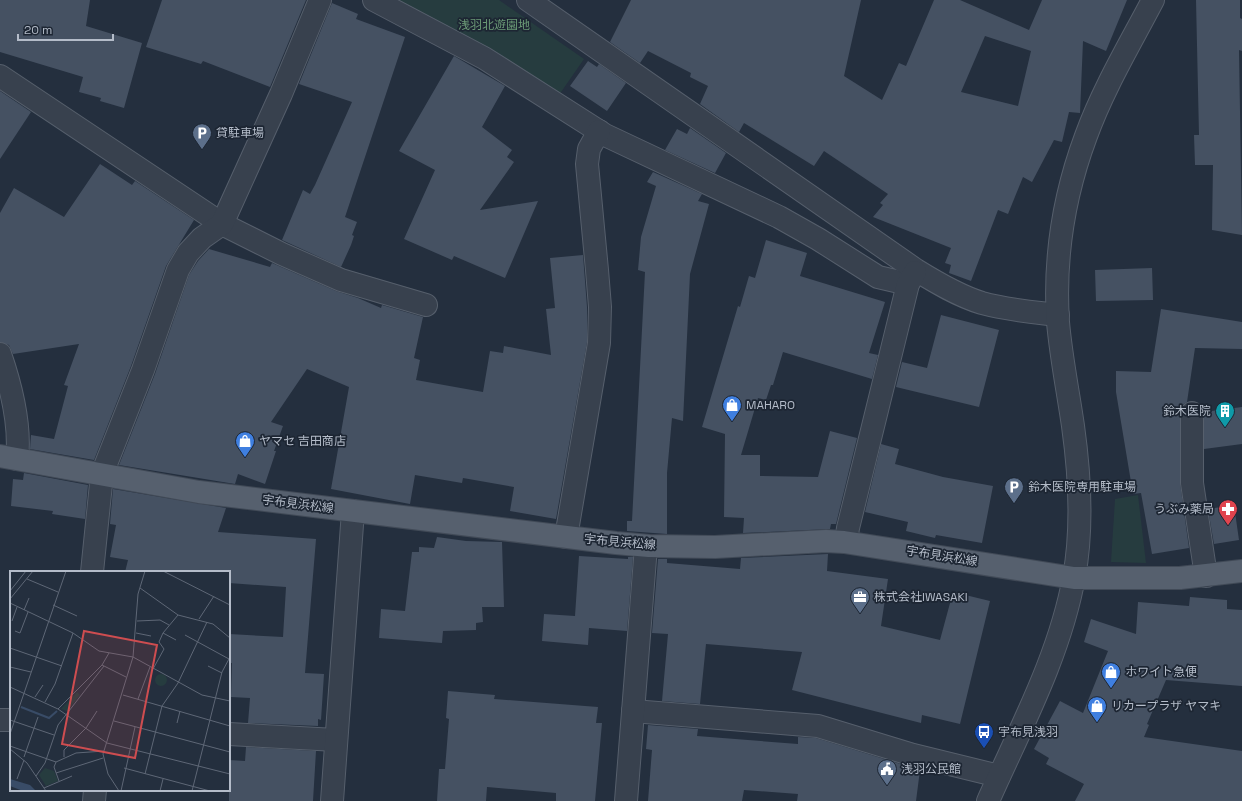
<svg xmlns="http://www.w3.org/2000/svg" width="1242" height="801" viewBox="0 0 1242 801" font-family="'Space Grotesk','Noto Sans JP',sans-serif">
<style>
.green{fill:#263c3f}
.building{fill:#455162;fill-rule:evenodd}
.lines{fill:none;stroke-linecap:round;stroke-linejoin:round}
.minor-casing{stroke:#565f6c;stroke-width:24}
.major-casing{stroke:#414a57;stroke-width:24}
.minor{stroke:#38414e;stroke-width:22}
.major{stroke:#56606e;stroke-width:22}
.labels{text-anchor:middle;stroke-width:3.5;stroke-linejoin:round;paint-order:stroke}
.park-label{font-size:12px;fill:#6b9a76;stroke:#1d2633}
.poi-label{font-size:12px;fill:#b4bcc9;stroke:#1d2633;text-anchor:start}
.street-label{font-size:12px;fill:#b4bcc9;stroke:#1d2633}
.inset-river{fill:none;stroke:#394c67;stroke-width:2}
.inset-road{fill:none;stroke:#5e6776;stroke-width:1}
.view{fill:#ce4d50;fill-opacity:0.15;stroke:#ce4d50;stroke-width:2}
.inset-edge{fill:none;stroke:#b4bcc9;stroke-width:2}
</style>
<rect width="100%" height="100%" fill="#242f3e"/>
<g class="green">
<polygon points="395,0 499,0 584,59 559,95"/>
<polygon points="1138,495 1146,563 1111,562 1115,499"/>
</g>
<g class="building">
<polygon points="0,0 90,0 86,26 142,43 124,108 100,101 101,98 79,92 83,77 0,52"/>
<polygon points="162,0 306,0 270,87 203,61 201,64 146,47"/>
<path d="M 631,0 L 861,0 L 844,76 L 882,100 L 899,63 L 906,66 L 934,0 L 960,0 L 1029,30 L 1042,0 L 1127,0 L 1106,51 L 1083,41 L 1080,113 L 1069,112 L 1062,142 L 1054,140 L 1032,182 L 1023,177 L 1008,214 L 998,210 L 971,281 L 949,273 L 951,265 L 945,263 L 951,248 L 873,217 L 883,205 L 880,203 L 888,194 L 824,151 L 814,166 L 744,123 L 739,132 L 700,104 L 708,86 L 690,77 L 691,73 L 648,51 L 640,63 L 610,42 ZM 985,36 L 1031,51 L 1018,106 L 961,92 Z"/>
<polygon points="1196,0 1240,0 1240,18 1242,19 1242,51 1239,50 1242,235 1212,230 1213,165 1195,165 1194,135 1199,135"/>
<polygon points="332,3 358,14 356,19 405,37 345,217 357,222 352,235 354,236 351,245 341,267 282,240 303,190 310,194 315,185 352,102 299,84"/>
<polygon points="454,56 505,86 482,127 512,150 507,157 514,162 480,210 538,201 505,278 454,256 452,260 404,239 435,170 399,151"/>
<polygon points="588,61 597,67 599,64 626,83 607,111 570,86"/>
<polygon points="0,91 31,112 0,159"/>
<polygon points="690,128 726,153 715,173 665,150 677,129 687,134"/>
<polygon points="100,164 132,185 135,181 194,220 166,266 131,366 94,460 30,449 31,435 54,439 68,386 64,385 79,344 13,354 9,345 0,342 0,213 14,188 64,217"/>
<polygon points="653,172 702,194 698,201 709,204 690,274 683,421 672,418 667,473 667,534 627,531 627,521 632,521 645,272 638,270 641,237 656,186 647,182"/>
<polygon points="766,240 807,253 800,276 885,302 869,353 878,355 872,379 783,352 773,385 771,385 766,400 758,398 741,455 760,455 760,476 818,477 830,431 857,438 836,524 831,524 830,529 743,533 744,518 724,517 725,434 702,427 738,306 740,307 749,276 755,278"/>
<polygon points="209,249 270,267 272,263 336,291 358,298 381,308 382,305 423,317 414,358 420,360 416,380 483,392 490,351 503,353 504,346 551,355 546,309 555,308 550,258 583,255 587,307 587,342 556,519 510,511 514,487 463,478 462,483 415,475 410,504 331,489 349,387 307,369 271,422 283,426 274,451 276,451 265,484 238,474 235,484 119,465 155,374 189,275 198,261"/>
<polygon points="1152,268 1153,300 1096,301 1095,270"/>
<polygon points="1161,309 1242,322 1242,349 1195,348 1187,402 1181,406 1180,413 1180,483 1189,548 1152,554 1141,493 1133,494 1116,392 1116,371 1151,372"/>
<polygon points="941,315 999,330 979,407 896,387 902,362 927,368"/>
<polygon points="1242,407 1242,444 1204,449 1204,412"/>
<polygon points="881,444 899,449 895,464 943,477 993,486 982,543 936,535 935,538 906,531 908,522 865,512"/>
<polygon points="24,473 88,485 85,519 52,514 53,511 11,506 13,479 23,480"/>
<polygon points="113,489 226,508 218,532 316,539 305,673 324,674 321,720 318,719 318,726 248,723 250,698 231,697 232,663 229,663 229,634 283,637 286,587 229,583 229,572 125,572 128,560 110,557 116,525 110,524"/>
<polygon points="1234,505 1239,540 1214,544 1208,509"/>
<polygon points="437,537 466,541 502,542 504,607 482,607 483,622 476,623 476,630 443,631 442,643 379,638 381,609 405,611 412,552 419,552 419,547 434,548"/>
<polygon points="828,554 827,571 888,579 881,626 940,640 953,592 990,601 960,724 922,715 921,723 792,690 802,652 706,644 700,704 662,701 668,634 652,633 658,559 667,559 667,563 740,569 741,558"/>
<polygon points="579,556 628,559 628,557 633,557 627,631 589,628 588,645 542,641 544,614 575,616"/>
<polygon points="1190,597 1227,600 1227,609 1242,610 1242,686 1166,680 1147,724 1149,725 1144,737 1242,751 1242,801 1075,801 1084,784 1046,764 1049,758 1034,749 1060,701 1083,713 1108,651 1084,642 1091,619 1136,634 1138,602 1189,606"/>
<polygon points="448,691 495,695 494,699 598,707 596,723 602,723 595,801 556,801 556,793 487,787 486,801 437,801 439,769 445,769 449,719 446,718"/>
<polygon points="648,725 698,729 697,736 798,744 798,737 816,738 920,770 916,801 797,801 798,794 744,790 742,801 648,801 652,750 646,749"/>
<polygon points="246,747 316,751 313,801 229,801 229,760 245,761"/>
</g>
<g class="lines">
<g class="minor-casing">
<g id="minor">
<polyline points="374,0 484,58 605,135 779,217 818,239 878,277 908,284"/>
<path d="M 528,0 L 916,270 C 937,283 959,296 982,303 C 1007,310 1033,312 1058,315"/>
<polyline points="0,76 222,224 282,254 341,280 426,305"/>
<path d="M 0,354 C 11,386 21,424 17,459"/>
<polyline points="1192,413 1192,483 1206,576"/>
<polyline points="566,537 599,343 600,307 597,270 587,164 589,149 599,131"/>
<polyline points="846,542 848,528 908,284 915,272"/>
<polyline points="92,572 102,474 143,370 178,270 188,253 202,238 222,224 281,94 320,0"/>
<polyline points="633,711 818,726 913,755 999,776"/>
<polyline points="0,720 11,720"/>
<polyline points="229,734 336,740"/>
<polyline points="94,801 95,790"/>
<polyline points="332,801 353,511"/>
<polyline points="626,801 646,546"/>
<path d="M 988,801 C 1020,729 1060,655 1074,577 C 1083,528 1080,476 1073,426 C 1068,391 1061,357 1058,322 C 1054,259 1064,195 1086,136 C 1103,89 1130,44 1153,0"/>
</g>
</g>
<g class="major-casing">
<polyline id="major" points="0,456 199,492 616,543 649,546 715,547 826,541 844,542 1074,578 1180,578 1242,571"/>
</g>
<use href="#minor" class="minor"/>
<use href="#major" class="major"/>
</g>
<defs>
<g id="parking-pin" transform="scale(1)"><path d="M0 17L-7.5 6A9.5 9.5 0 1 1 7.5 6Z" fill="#5c6f8a" stroke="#1d2633"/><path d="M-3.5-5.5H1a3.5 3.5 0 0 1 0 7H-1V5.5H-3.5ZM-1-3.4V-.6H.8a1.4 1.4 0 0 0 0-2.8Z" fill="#fff"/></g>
<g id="shop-pin" transform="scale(1)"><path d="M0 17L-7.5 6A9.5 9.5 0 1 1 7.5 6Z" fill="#3f7fe0" stroke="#1d2633"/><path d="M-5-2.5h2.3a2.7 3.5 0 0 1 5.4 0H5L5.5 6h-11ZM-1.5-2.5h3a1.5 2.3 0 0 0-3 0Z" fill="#fff"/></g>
<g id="building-pin" transform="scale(1)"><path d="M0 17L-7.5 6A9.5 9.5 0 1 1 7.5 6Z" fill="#0f9aa8" stroke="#1d2633"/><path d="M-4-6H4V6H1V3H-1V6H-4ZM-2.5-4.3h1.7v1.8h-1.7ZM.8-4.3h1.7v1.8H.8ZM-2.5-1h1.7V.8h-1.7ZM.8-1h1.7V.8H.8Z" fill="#fff"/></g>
<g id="pharmacy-pin" transform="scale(1)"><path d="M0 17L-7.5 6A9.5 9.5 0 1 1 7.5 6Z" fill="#e0444e" stroke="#1d2633"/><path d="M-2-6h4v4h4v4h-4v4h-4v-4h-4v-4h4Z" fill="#fff"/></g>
<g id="office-pin" transform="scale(1)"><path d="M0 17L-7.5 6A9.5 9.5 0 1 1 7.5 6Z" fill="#5c6f8a" stroke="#1d2633"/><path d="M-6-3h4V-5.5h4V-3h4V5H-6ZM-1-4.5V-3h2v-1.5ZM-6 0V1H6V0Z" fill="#fff"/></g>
<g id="bus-pin" transform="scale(1)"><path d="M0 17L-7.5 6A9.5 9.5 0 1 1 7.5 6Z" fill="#1a4fb4" stroke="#1d2633"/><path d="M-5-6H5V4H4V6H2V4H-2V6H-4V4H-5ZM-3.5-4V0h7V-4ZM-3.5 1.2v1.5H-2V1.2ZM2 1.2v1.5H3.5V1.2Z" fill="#fff"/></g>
<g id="civic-pin" transform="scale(1)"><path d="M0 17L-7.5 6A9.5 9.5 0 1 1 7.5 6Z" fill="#5c6f8a" stroke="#1d2633"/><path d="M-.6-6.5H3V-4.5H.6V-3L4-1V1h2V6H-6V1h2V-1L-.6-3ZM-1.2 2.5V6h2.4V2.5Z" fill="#fff"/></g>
</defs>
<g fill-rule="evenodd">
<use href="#parking-pin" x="202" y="133"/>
<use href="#shop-pin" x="732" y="405"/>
<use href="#building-pin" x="1225" y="411"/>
<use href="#shop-pin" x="245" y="441"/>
<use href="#parking-pin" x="1014" y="487"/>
<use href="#pharmacy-pin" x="1228" y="509"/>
<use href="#office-pin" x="860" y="597"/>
<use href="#shop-pin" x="1111" y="672"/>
<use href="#shop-pin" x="1097" y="706"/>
<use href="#bus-pin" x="984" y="732"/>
<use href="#civic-pin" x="887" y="769"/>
</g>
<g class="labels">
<g class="park-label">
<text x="494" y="29">浅羽北遊園地</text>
</g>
<g class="poi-label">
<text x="216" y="137">貸駐車場</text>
<text x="746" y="409">MAHARO</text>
<text x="1211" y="415" text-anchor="end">鈴木医院</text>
<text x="259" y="445">ヤマセ 吉田商店</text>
<text x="1028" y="491">鈴木医院専用駐車場</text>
<text x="1214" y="513" text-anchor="end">うぶみ薬局</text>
<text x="874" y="601">株式会社IWASAKI</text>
<text x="1125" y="676">ホワイト急便</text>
<text x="1111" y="710">リカープラザ ヤマキ</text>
<text x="998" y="736">宇布見浅羽</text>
<text x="901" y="773">浅羽公民館</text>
</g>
<g class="street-label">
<text transform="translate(298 504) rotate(7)" y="4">宇布見浜松線</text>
<text transform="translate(620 542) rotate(5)" y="4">宇布見浜松線</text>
<text transform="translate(942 556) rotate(9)" y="4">宇布見浜松線</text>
</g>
</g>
<g transform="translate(10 571)">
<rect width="220" height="220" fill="#242f3e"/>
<path d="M145 109a6 6 0 1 1 12 0a6 6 0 1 1-12 0ZM 67,121 L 70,124 L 57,140 L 51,138 ZM 35,197 L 44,200 L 48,210 L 36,215 L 29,204 Z" fill="#263c3f"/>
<path d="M 0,208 L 20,214 L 26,220 L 13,220 L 0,215 Z" fill="#394c67"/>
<path class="inset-river" d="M 11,136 L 39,147 L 47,140"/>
<path class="inset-road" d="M 153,0 L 220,34M 17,8 L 48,21M 130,17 L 168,44 L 203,53 L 220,67M 0,20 L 16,0M 0,28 L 23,0M 0,32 L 63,62 L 89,80 L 123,86 L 192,124 L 220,130M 43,34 L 67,45M 14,39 L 19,27M 189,48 L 204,25M 2,50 L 7,36M 127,50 L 150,49 L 159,54M 5,60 L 10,62 L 18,41M 126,62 L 141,65M 153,62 L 166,69M 175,64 L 219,88M 0,77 L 52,95M 92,94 L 116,106M 198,95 L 212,102M 0,96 L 21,101M 143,98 L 154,78 L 149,71 L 153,62 L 168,44M 0,116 L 48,138 L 97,172 L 220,203M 113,124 L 220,155M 25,126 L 33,114M 128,128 L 140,96M 35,131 L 45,113 L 63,62M 48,138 L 92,94 L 99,82M 0,149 L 44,164M 104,150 L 220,181M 167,152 L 170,140M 0,163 L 56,0M 0,175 L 46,191 L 66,182 L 94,180M 0,178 L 17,192 L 36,220M 14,186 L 28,146M 54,186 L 54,179 L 76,157 L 87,140M 46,191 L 44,196 L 49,210M 114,197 L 200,220M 46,202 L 93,187M 135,203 L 152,135 L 168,112 L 197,51M 26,205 L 35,192 L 48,154 L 94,95M 7,208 L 14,189M 34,217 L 62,205M 109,220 L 98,203 L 93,183 L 123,86 L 128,23 L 135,0M 111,220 L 125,156M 150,220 L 153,208M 182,220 L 212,101 L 220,86"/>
<path class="view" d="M 74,60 L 147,74 L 125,187 L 52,173 Z"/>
<rect width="220" height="220" class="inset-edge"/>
</g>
<path d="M18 34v6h95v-6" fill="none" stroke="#b4bcc9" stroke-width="2"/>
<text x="24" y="34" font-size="12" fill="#b4bcc9" stroke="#1d2633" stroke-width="3" paint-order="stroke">20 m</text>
</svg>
